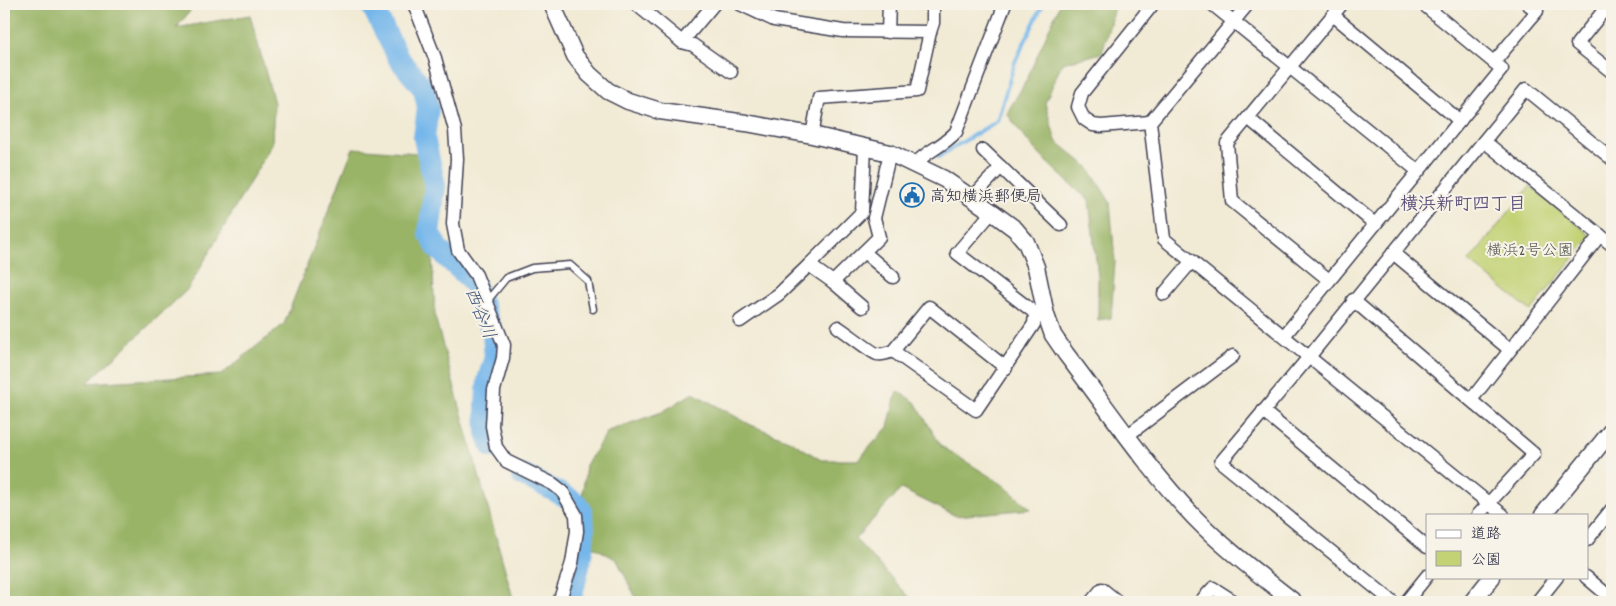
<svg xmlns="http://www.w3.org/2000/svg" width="1616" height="606" viewBox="0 0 1616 606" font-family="Dekko,'Klee One',sans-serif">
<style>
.green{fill:#c2d274;stroke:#727a58}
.forest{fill:#99b466;stroke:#5e6b50}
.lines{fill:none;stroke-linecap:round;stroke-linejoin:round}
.stream{stroke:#76b7eb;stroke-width:4}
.river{stroke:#76b7eb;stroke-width:22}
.service-casing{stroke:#414052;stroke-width:9}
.minor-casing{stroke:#414052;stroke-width:15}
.tertiary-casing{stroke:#414052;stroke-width:19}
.service{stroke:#fff;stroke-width:6}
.minor{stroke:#fff;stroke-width:12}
.tertiary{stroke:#fff;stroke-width:16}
.labels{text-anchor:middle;stroke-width:4;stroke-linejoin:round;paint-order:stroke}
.poi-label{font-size:16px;fill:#22223b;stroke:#f7f3e8;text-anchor:start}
.park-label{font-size:16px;fill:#52574c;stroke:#f7f3e8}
.neighbourhood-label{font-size:18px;font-weight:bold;fill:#61547d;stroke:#f7f3e8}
.water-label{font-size:18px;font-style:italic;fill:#3f5679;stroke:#f7f3e8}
</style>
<rect width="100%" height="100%" fill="#f7f3e8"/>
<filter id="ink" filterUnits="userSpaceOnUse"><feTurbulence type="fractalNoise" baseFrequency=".02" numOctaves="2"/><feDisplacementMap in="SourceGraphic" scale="10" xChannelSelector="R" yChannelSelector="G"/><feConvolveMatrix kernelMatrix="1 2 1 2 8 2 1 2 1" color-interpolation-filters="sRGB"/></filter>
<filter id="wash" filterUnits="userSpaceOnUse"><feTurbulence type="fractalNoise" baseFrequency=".0096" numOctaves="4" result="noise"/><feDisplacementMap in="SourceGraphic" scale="20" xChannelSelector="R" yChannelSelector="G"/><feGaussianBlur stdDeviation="1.12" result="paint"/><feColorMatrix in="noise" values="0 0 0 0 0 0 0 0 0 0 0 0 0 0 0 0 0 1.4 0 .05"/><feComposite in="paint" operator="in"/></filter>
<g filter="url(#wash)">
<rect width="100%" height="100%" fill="#f1ead4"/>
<polygon class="green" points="1530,186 1591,236 1531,311 1469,261"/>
<g class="forest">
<polygon points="4,4 196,4 176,28 250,15 274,103 272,144 188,289 87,383 221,375 284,324 353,148 417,153 428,167 435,317 514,602 4,602"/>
<path d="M 1060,4 L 1115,4 L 1102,53 L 1062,63 L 1045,103 L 1056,141 L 1088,167 L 1110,202 L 1115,262 L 1111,318 L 1098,320 L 1098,277 L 1089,200 C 1057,173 1030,149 1007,113 L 1026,81 Z"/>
<polygon points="897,391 915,402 941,446 1002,484 1031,509 956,516 901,489 855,539 914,602 638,602 617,560 582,540 581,508 586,465 608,431 662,412 693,393 751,425 791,441 821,460 858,460 888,427"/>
</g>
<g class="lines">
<polyline class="stream" points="938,157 997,121 1015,62 1043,4"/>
<g class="river">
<polyline points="371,4 399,59 424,89 428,108 424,138 435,186 429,233 438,249 469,278 475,286 493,334 495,357 488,380 486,404 487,432 492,447"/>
<path d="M 522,475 C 536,482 567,495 577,504 C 594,522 575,580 570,602"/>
</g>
</g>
</g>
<g filter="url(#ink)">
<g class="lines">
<g class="service-casing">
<polyline id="service" points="487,301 506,278 532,268 570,265 588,281 593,309"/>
</g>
<g class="minor-casing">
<g id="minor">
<polyline points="414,4 435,58 455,130 457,159 453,224 458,250 476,275 504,345 503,358 494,390 492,426 496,447 506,461 553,484 562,491 576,515 577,531 572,563 559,602"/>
<polyline points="636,4 682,42 693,45 731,72"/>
<polyline points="740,4 774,20 843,31 930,32 917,91 819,98 812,135"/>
<polyline points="1212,4 1418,171"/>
<polyline points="1248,4 1150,122 1164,239 1503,515"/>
<polyline points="1609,4 1577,44 1612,72"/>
<polyline points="1333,15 1460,121"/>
<polyline points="888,32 889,4"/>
<polyline points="930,32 933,23 933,4"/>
<polyline points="682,42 714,4"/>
<polyline points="1494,62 1537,11 1528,4"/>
<polyline points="1248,118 1375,224"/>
<polyline points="1150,122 1101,126 1093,125 1084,119 1078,107 1082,93 1153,4"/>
<polyline points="1484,141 1612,245"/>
<polyline points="983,150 1061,225"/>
<path d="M 915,164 C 929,149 941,148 956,132 L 1005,4"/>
<polyline points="972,198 1001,167"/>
<polyline points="992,212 957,253 1035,313"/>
<polyline points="864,252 893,277"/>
<polyline points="1393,253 1510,350"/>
<polyline points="1329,280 1232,201 1227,143 1342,4"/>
<polyline points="833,282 809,265 862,212 865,147"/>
<polyline points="1164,294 1192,261"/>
<polyline points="1353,300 1534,454 1478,515"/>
<polyline points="862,307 833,282 879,237 874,218 890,153"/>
<polyline points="740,321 779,294 809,265"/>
<path d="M 838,327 C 846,332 871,352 877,354 C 882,355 888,353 893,351"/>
<polyline points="1284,336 1502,69 1423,4"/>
<polyline points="1006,368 929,307 893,351 976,410 1034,324 1035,313 1046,315"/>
<polyline points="1471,400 1600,235"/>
<polyline points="1263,411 1427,547"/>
<polyline points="1128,435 1233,356"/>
<polyline points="1587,540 1612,509"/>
<polyline points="1586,577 1612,599"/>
<polyline points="1091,602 1102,589 1118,602"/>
<polyline points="1200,602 1213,588 1235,602"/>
<polyline points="1393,602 1221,462 1309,357 1526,89 1612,159"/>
<polyline points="1406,602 1427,576"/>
<polyline points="1537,602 1557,577"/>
</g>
</g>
<g class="tertiary-casing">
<g id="tertiary">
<path d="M 552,4 L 575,56 L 589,74 L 608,91 L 628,101 L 660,111 L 746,123 L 812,135 L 890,153 L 944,179 L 992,212 L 1015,229 L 1026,242 L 1036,267 L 1046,315 L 1053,335 L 1066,354 C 1108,409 1147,468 1195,518 C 1225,549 1260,575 1294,602"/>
<polyline points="1543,515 1612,430"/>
<polyline points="1472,602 1492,577"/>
</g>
</g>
<use href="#service" class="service"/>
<use href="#minor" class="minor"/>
<use href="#tertiary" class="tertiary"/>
</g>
</g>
<defs>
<g id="civic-ring" transform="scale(1.25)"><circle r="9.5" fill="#f7f3e8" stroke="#1f6fb2" stroke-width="1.5"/><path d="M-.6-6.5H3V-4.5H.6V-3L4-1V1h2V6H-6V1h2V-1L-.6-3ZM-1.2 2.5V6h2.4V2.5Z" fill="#1f6fb2"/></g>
</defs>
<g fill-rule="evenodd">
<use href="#civic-ring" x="912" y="195"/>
</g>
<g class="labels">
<g class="poi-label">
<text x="930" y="201">高知横浜郵便局</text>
</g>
<g class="park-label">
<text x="1530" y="255">横浜2号公園</text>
</g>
<g class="neighbourhood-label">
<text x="1463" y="209">横浜新町四丁目</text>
</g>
<g class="water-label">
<text transform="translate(481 313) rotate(68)" y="6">西谷川</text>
</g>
</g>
<rect width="1616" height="606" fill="none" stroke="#f7f3e8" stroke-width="20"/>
<rect x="1426" y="514" width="162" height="65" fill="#f7f3e8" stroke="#a29fa3"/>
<rect x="1436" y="530" width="25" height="8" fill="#ffffff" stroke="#a29fa3"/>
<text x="1471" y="538" font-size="15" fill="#22223b">道路</text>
<rect x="1436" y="551" width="25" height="15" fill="#c2d274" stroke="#a29fa3"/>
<text x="1471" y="564" font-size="15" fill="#22223b">公園</text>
</svg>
